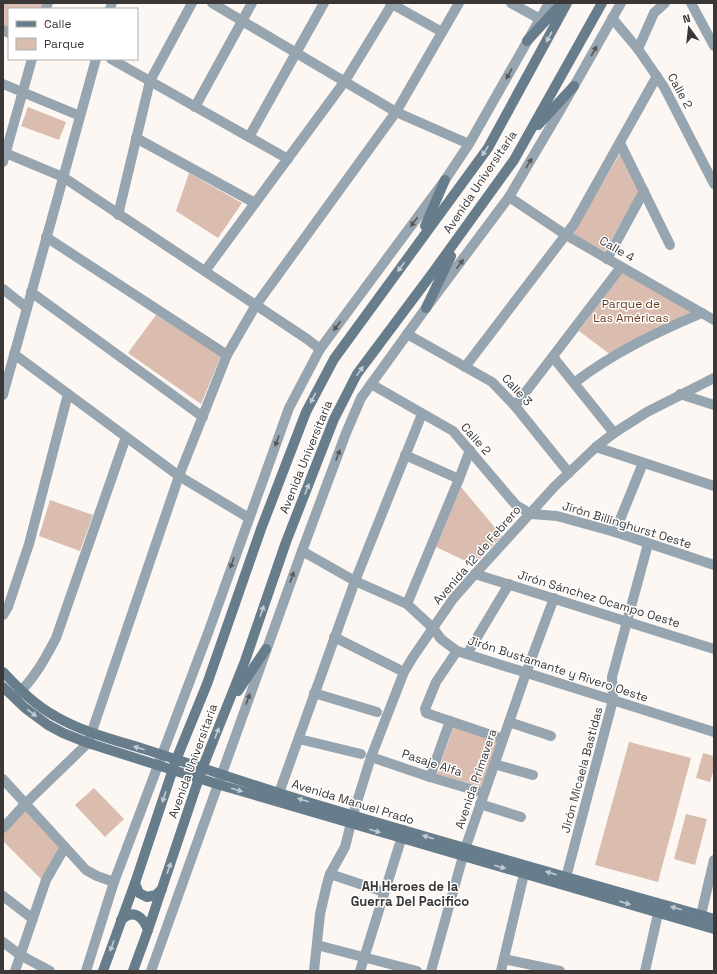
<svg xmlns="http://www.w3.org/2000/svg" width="717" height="974" viewBox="0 0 717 974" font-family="'Space Grotesk',sans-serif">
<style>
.green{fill:#dabdae}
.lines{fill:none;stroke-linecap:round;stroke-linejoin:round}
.street{stroke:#96a5af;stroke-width:10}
.secondary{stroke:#677d8c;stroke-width:10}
.oneway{fill:#c2cbd1}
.oneway2{fill:#56585a}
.labels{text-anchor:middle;stroke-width:3;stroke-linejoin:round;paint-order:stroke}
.street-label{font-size:12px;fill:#3a3736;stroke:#fff}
.park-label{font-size:12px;fill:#6b3a1e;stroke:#fff}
.neighbourhood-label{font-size:13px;font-weight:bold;fill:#3a3736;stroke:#fff}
</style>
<rect width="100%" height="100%" fill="#fdf7f3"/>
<g class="green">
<polygon points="3,3 43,3 41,9 9,9 9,30 3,27"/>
<polygon points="28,107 66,122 59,140 21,126"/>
<polygon points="621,152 640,190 605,251 573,234"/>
<polygon points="189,173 242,203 218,238 176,211"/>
<polygon points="623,272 695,313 611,355 579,331"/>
<polygon points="156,315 221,356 201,404 128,353"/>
<polygon points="461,487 502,536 474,565 436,547"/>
<polygon points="50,500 93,515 80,551 39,536"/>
<polygon points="454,725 500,740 483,787 437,774"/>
<polygon points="629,742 691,758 658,882 595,865"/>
<polygon points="703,753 714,756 714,769 710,782 696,778"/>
<polygon points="94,788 124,819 105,837 75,805"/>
<polygon points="26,809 60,847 42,880 3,841 3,834"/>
<polygon points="686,814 707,819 695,865 674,859"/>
</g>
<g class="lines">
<g class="street">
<polyline points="212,3 396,112 469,144"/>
<polyline points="390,3 442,32"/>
<polyline points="511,3 540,19"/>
<polyline points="691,3 714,46"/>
<polyline points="46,9 48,3"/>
<polyline points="110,9 112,3"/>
<polyline points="612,18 638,49 664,87 714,184"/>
<polyline points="3,30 9,33"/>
<polyline points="638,49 654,13 665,3"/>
<polyline points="111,59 288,159"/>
<polyline points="3,84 80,116"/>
<polyline points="195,107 252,3"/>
<polyline points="249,137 324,3"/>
<polyline points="136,138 255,203"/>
<polyline points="620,143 670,245"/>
<polyline points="3,152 63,177 307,339 320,349"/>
<polyline points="3,162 32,59"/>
<polyline points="509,197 566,235 714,320"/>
<polyline points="118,215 150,81 192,3"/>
<polyline points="46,237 227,355"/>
<polyline points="607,259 644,191"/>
<polyline points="205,271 345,81 392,4"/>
<polyline points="3,289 27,308"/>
<polyline points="31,292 203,417"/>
<polyline points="407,334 492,382 515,406 569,473"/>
<polyline points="14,354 179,476 249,518"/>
<polyline points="553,357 614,433"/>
<polyline points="465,367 574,224 657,76"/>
<path d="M 574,383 C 613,353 657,332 702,313"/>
<polyline points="371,384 453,431 516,505 531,514 557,516 615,532 714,565"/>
<polyline points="680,394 714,405"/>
<polyline points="3,395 96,59"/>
<polyline points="515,406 621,267"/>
<polyline points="596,447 714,486"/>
<polyline points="405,455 459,479"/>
<polyline points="615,532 643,463"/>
<polyline points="302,551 355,581 407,604 433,628 441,639 457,651 714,732"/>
<polyline points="475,574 714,649"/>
<polyline points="407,604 459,479 470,450"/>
<polyline points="3,615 8,607 29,544 68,394"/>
<polyline points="334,637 398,669"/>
<polyline points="457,651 436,682 425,709 426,713 503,739"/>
<polyline points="467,654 509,584"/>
<polyline points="314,693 377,712"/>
<path d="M 16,696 C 34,679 45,659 56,638 L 126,437"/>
<polyline points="509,722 551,736"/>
<polyline points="299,739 361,754"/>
<polyline points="371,757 430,777 484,793"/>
<polyline points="494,764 533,775"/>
<polyline points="430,777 450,721"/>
<polyline points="3,779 86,870 97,876 114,882"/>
<polyline points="279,793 355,581 422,414"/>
<polyline points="480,804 521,817"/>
<polyline points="3,828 26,803 88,743 179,476 227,355 242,329 256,305 396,112 459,3"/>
<polyline points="330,874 384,892"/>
<polyline points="564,885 613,700 612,677 648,544"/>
<polyline points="3,896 33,919"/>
<polyline points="701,915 714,860"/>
<polyline points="3,942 20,955 50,971"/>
<polyline points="317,945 417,971"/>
<polyline points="504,959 560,971"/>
<polyline points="15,971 46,880 65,847"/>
<polyline points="86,971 114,882 208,633 289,408 320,349 445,180 469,144 549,3"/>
<polyline points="151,971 302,551 346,433 361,398 426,308 509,197 561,109 621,3"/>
<polyline points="314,971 320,914 327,884 330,874 345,847 353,815 371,757 404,672 413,657 453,599 475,574 555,486 596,447 614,433 647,412 714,378"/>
<polyline points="360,971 404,830"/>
<polyline points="431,971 465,849 526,673 554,598"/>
<polyline points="501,971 524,874"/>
<polyline points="645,971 660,905"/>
</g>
<g class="secondary">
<polyline points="527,41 562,3"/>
<polyline points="538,125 574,86"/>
<polyline points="425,226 445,180"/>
<polyline points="426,308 451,256"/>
<path d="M 3,672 C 19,689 35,705 55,716 C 82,732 115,740 144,749 C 200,767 255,786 311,803 C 445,843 580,881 714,919"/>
<polyline points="3,687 25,708 48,725 63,733 88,743 217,784 714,929"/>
<polyline points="238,691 266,649"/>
<polyline points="135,883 139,893 147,897 156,895 162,889"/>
<path d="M 121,920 C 134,908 143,917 148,930"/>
<polyline points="103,971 135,883 176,760 207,684 261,529 306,412 334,359 488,148 567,3"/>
<polyline points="133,971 148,930 202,769 245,661 286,542 334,419 357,374 431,275 514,160 602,3"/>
</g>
</g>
<defs><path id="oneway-solid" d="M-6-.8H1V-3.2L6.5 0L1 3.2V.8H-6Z"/></defs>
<g class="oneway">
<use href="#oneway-solid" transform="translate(549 37) rotate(119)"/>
<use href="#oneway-solid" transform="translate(485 151) rotate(124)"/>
<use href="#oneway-solid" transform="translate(401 267) rotate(126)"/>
<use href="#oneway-solid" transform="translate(360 371) rotate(-55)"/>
<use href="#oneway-solid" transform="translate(313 398) rotate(118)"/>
<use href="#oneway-solid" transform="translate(307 489) rotate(-68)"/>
<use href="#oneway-solid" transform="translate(262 611) rotate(-71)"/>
<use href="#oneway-solid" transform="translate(32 713) rotate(38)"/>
<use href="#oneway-solid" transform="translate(217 733) rotate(-68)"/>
<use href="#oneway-solid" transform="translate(139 748) rotate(-162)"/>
<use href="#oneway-solid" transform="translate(237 790) rotate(16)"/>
<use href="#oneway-solid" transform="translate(164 797) rotate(109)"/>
<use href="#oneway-solid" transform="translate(303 800) rotate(-163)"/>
<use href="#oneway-solid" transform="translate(375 831) rotate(16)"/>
<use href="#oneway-solid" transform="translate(428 837) rotate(-163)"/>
<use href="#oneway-solid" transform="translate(500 867) rotate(16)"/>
<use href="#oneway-solid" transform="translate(169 868) rotate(-71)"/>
<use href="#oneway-solid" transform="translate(551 873) rotate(-164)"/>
<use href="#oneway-solid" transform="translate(625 903) rotate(16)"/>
<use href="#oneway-solid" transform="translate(676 908) rotate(-164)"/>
<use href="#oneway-solid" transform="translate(112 946) rotate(110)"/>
</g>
<g class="oneway2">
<use href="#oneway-solid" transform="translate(594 51) rotate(-61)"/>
<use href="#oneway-solid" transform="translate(509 74) rotate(119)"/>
<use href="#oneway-solid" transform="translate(529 163) rotate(-59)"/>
<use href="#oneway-solid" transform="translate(414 222) rotate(127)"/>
<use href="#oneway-solid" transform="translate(460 264) rotate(-53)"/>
<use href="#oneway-solid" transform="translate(337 326) rotate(127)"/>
<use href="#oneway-solid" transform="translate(277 441) rotate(110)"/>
<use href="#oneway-solid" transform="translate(338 455) rotate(-69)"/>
<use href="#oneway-solid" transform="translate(232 563) rotate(110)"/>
<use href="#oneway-solid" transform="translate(292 577) rotate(-70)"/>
<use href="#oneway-solid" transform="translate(248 699) rotate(-70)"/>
</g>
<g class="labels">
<g class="street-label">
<text transform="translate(680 91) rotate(61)" y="4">Calle 2</text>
<text transform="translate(480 182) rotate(-56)" y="4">Avenida Universitaria</text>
<text transform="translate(617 249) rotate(30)" y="4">Calle 4</text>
<text transform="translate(517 390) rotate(47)" y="4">Calle 3</text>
<text transform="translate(476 439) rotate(48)" y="4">Calle 2</text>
<text transform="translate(306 457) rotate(-68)" y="4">Avenida Universitaria</text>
<text transform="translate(627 525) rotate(17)" y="4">Jirón Billinghurst Oeste</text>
<text transform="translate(477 555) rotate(-49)" y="4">Avenida 12 de Febrero</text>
<text transform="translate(599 599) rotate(17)" y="4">Jirón Sánchez Ocampo Oeste</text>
<text transform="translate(558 669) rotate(18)" y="4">Jirón Bustamante y Rivero Oeste</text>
<text transform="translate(193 761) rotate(-70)" y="4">Avenida Universitaria</text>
<text transform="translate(432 763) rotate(18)" y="4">Pasaje Alfa</text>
<text transform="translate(582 770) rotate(-75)" y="4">Jirón Micaela Bastidas</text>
<text transform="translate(476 779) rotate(-71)" y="4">Avenida Primavera</text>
<text transform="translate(353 802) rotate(17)" y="4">Avenida Manuel Prado</text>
</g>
<g class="park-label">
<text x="631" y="308">Parque de<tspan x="631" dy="14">Las Américas</tspan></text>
</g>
<g class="neighbourhood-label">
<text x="410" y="891">AH Heroes de la<tspan x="410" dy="15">Guerra Del Pacifico</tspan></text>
</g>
</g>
<rect width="717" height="974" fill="none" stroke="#3a3736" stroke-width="8"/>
<rect x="8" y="8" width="130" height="52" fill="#ffffff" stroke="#b0afaf"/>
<rect x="16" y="21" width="20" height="6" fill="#677d8c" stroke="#b0afaf"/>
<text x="44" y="28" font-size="12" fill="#3a3736">Calle</text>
<rect x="16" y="38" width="20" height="12" fill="#dabdae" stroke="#b0afaf"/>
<text x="44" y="48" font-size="12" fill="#3a3736">Parque</text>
<g transform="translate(689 28) rotate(345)" stroke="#ffffff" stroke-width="3" paint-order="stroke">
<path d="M0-3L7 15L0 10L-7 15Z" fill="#3a3736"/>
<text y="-6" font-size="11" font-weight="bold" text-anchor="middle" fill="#3a3736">N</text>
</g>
</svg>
